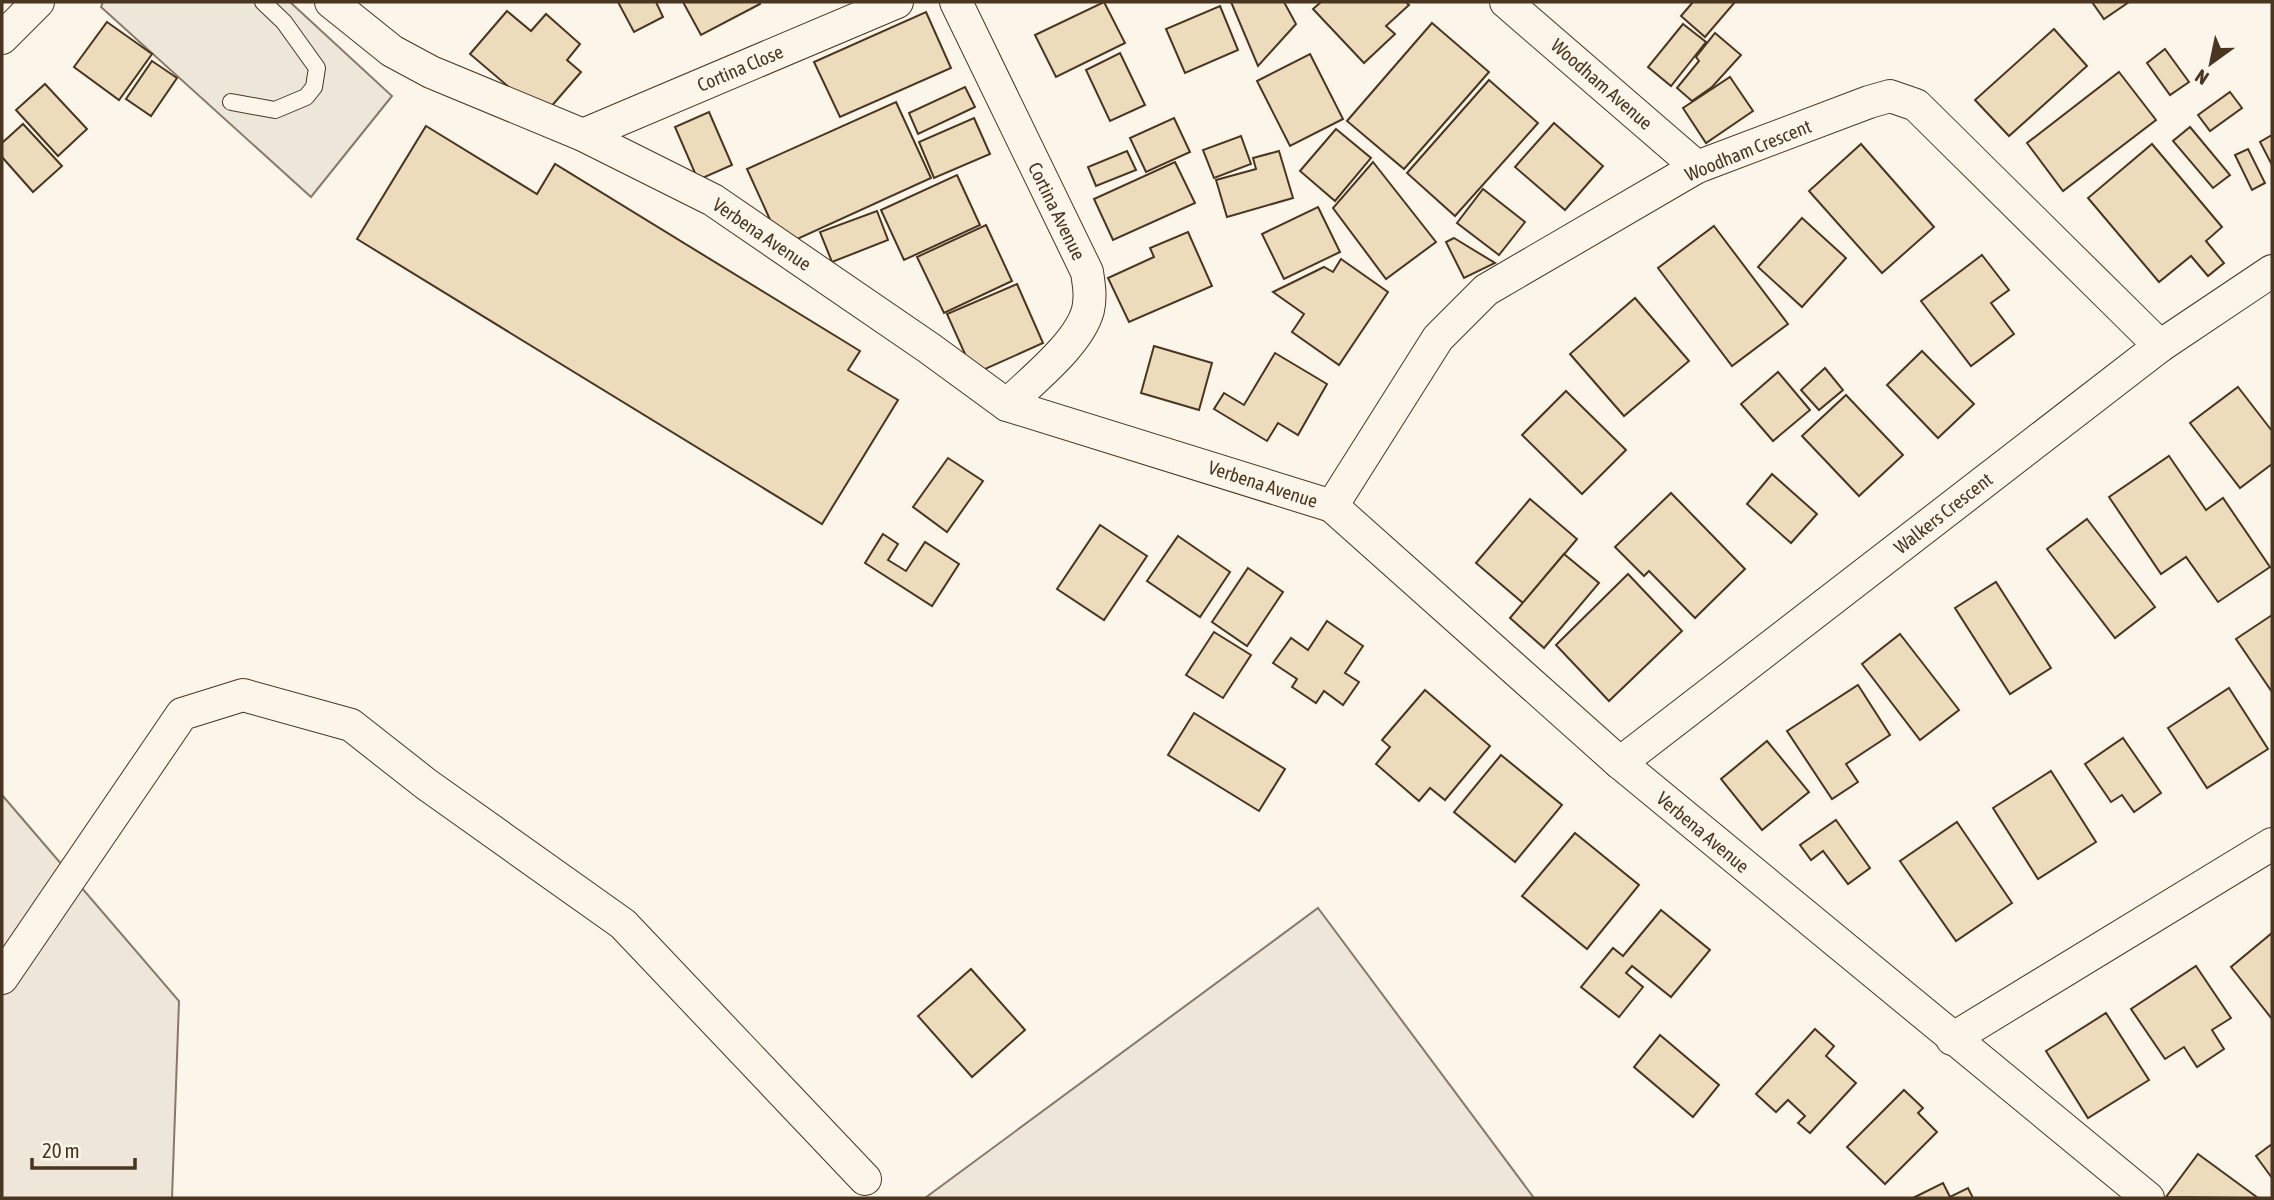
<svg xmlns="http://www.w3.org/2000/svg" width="2274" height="1200" viewBox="0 0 2274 1200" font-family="'Asap Condensed',sans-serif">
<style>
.green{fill:#ede6d9;stroke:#887966;stroke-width:2}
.parking{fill:#ede7d9;stroke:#887966;stroke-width:2}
.building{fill:#ecdcbc;stroke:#4a3520;stroke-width:2}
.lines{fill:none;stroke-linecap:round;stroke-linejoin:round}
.lane-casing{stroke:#4a3520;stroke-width:18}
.street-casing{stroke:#4a3520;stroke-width:34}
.lane{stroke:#fbf6e9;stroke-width:16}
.street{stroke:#fbf6e9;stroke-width:32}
.labels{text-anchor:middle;stroke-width:5;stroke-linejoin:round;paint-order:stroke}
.street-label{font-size:19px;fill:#4a3520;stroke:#fbf6e9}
</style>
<rect width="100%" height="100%" fill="#fbf6e9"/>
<g class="green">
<polygon points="2,795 179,1001 172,1198 2,1198"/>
<polygon points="1318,908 1534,1198 925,1198"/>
</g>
<polygon class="parking" points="103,2 290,2 392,96 311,197 101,7"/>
<g class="building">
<polygon points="618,2 656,2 663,17 634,32"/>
<polygon points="683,2 759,2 760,4 701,35"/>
<polygon points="1104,2 1125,43 1056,77 1035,35"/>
<polygon points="1231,2 1284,2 1296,24 1258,66"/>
<polygon points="1321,2 1406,2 1409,5 1386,26 1395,34 1364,63 1313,9"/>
<polygon points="1693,2 1735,2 1705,37 1681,16"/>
<polygon points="2092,2 2129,2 2104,19"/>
<polygon points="1220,6 1238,50 1185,73 1166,29"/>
<polygon points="507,11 531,31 546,14 580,44 567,60 581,72 543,116 470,54"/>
<polygon points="926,12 951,68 840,117 814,62"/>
<polygon points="107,22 152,54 119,100 74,67"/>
<polygon points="1432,23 1489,72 1404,169 1347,121"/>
<polygon points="1683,24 1706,42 1671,86 1648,67"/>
<polygon points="2054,29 2087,66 2009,136 1975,100"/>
<polygon points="1715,33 1741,55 1712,87 1692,101 1677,88 1699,61 1696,57"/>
<polygon points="2165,49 2189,82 2170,95 2147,63"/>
<polygon points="1120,53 1145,105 1110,121 1086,70"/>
<polygon points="1310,54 1343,119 1290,146 1257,81"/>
<polygon points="152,61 177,78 151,116 126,99"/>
<polygon points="2119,72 2156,120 2063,191 2027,143"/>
<polygon points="1730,77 1753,111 1706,143 1683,108"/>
<polygon points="1489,80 1538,123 1455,216 1407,173"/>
<polygon points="45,84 87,129 58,156 16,110"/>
<polygon points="965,87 975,107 918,134 909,113"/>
<polygon points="2230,92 2242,108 2210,131 2198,115"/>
<polygon points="896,102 931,178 782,246 747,169"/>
<polygon points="709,112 732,165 698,180 675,127"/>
<polygon points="974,118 990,154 934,178 919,142"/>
<polygon points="1174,118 1190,152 1146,172 1130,138"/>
<polygon points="1554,123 1603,166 1565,210 1515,167"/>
<polygon points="23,124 62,166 33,192 2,157 2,143"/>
<polygon points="426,126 537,194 555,164 860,351 848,370 898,400 822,524 357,239"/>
<polygon points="2190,127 2230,175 2213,188 2173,141"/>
<polygon points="1336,129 1371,158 1335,201 1300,171"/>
<polygon points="2272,135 2272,165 2260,142"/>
<polygon points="1241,136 1251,164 1214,178 1203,150"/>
<polygon points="1861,144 1934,227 1882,273 1809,191"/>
<polygon points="2152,144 2222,227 2206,241 2224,263 2208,276 2191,256 2159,282 2088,198"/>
<polygon points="2248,149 2265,183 2252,190 2235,155"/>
<polygon points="1127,151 1136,170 1096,186 1088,167"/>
<polygon points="1279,151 1293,198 1227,217 1216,180 1256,169 1253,158"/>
<polygon points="1175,162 1195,203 1113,240 1094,199"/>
<polygon points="1373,162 1436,242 1386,279 1333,208"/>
<polygon points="957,175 980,225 904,260 881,210"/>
<polygon points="1483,189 1525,222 1499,255 1457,223"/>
<polygon points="1318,207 1340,252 1284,279 1262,234"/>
<polygon points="877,211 888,240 832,262 820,232"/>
<polygon points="1802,218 1846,258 1802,307 1758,267"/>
<polygon points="986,225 1012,281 944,313 917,257"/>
<polygon points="1714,226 1788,324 1732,366 1658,268"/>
<polygon points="1188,232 1212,286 1129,322 1108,278 1154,257 1150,248"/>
<polygon points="1454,238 1495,263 1464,278 1446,242"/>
<polygon points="1982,255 2009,290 1991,303 2014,334 1971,366 1921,301"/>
<polygon points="1341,259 1388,292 1339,365 1292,332 1304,314 1273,292 1324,267 1333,272"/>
<polygon points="1017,284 1043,343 974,374 947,314"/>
<polygon points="1635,298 1689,361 1624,416 1570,354"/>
<polygon points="1154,346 1212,363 1199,410 1141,393"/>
<polygon points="1922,351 1974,404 1938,438 1887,385"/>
<polygon points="1275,353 1327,384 1298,435 1278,423 1267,441 1214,409 1224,393 1244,405"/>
<polygon points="1825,368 1843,390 1819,410 1801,390"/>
<polygon points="1778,372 1810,410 1773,441 1741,404"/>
<polygon points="2238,387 2272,431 2272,464 2240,488 2190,423"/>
<polygon points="1566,391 1626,450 1582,494 1522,435"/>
<polygon points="1846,395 1903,455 1859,496 1802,436"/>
<polygon points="2169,456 2206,510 2223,498 2270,567 2218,602 2186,557 2161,574 2109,497"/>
<polygon points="948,458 983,481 947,532 913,507"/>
<polygon points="1772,474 1817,514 1791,543 1747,504"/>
<polygon points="1671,493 1745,569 1695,618 1649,571 1644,576 1615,547"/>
<polygon points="1530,499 1577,539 1523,603 1476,563"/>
<polygon points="2087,519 2155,607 2115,638 2047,549"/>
<polygon points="1100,525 1147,556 1104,620 1057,589"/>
<polygon points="883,534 898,544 888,560 906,571 925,542 959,564 932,606 865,563"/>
<polygon points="1178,536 1230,572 1200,617 1147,581"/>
<polygon points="1564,554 1599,583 1544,648 1510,618"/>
<polygon points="1248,568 1283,592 1247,646 1212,622"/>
<polygon points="1628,574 1682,631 1609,701 1556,645"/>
<polygon points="1996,582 2051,668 2010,694 1955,608"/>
<polygon points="2272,615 2272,692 2236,639"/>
<polygon points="1327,621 1363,646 1345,673 1359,682 1343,705 1324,691 1316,703 1292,687 1297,679 1273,663 1291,638 1308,650"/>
<polygon points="1214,632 1251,655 1223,698 1186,675"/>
<polygon points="1900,634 1959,710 1920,740 1862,664"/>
<polygon points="1858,685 1890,735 1846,764 1858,782 1832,799 1787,731"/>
<polygon points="2229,688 2268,749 2207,788 2168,728"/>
<polygon points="1425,690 1490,746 1445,800 1430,788 1419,801 1376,764 1390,747 1382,740"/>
<polygon points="1194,713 1285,769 1259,811 1168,755"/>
<polygon points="2123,738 2161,793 2134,812 2122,795 2111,802 2085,764"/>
<polygon points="1767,741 1809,792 1762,830 1721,779"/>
<polygon points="1501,755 1562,805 1515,862 1454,812"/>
<polygon points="2051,771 2096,842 2038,879 1993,808"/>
<polygon points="1836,820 1870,868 1848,884 1823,851 1811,860 1800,845"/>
<polygon points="1957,822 2012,903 1956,941 1900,861"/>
<polygon points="1575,833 1639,885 1587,949 1522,896"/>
<polygon points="1661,910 1710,950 1671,997 1632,966 1626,973 1643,987 1619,1017 1581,987 1613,948 1623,956"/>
<polygon points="2272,933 2272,1019 2231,967"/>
<polygon points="2196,966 2231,1018 2212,1030 2224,1049 2197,1067 2184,1047 2165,1059 2131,1009"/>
<polygon points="971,969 1025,1030 972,1077 918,1016"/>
<polygon points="2106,1013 2149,1080 2088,1118 2046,1051"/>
<polygon points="1815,1029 1834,1046 1826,1056 1856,1083 1810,1133 1798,1123 1805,1116 1788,1100 1776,1112 1756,1094"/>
<polygon points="1660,1035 1719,1085 1693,1117 1634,1067"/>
<polygon points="1904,1090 1923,1108 1918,1113 1937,1132 1885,1184 1847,1147"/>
<polygon points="2272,1144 2272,1178 2256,1156"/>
<polygon points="2198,1154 2258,1198 2166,1197"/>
<polygon points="1943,1183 1950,1197 1968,1188 1973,1198 1913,1198"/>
</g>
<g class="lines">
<g class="lane-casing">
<polyline id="lane" points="231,102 275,110 306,97 314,87 317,68 284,22 263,2"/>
</g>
<g class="street-casing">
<g id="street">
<polyline points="331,2 392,51 431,72 583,135 713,200 929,348 1007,405 1332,506 1620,763 2148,1198"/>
<path d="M 956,2 L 1087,272 C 1089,285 1091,297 1088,310 C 1079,344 1032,380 1007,405"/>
<polyline points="1506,2 1697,167"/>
<polyline points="2,38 38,2"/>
<polyline points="583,135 897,2"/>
<polyline points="1332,506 1438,338 1486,290 1697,167 1869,102 1890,96 1916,105 2160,346"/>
<polyline points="1620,763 2160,346 2272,271"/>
<polyline points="2,978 182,714 243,695 351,725 426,784 623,924 865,1179"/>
<polyline points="1952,1039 2272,844"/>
</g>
</g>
<use href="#lane" class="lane"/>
<use href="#street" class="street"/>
</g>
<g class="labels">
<g class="street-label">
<text transform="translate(740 68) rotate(-23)" y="7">Cortina Close</text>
<text transform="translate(1602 84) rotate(41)" y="7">Woodham Avenue</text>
<text transform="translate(1748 150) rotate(-22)" y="7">Woodham Crescent</text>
<text transform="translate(1057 211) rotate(64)" y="7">Cortina Avenue</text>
<text transform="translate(762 234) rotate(34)" y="7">Verbena Avenue</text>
<text transform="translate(1263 484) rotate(18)" y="7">Verbena Avenue</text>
<text transform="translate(1943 513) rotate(-38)" y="7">Walkers Crescent</text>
<text transform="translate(1703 832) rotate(40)" y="7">Verbena Avenue</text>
</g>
</g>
<rect width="2274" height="1200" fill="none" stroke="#4a3520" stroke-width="7"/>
<g transform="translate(2211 63) rotate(213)" stroke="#fbf6e9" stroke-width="5" paint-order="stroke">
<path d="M0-5L12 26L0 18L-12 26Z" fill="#4a3520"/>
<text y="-10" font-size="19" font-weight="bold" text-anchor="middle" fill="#4a3520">N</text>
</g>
<path d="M32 1158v10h103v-10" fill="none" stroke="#4a3520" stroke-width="3.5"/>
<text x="42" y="1158" font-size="21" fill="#4a3520" stroke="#fbf6e9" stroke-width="5" paint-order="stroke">20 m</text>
</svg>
